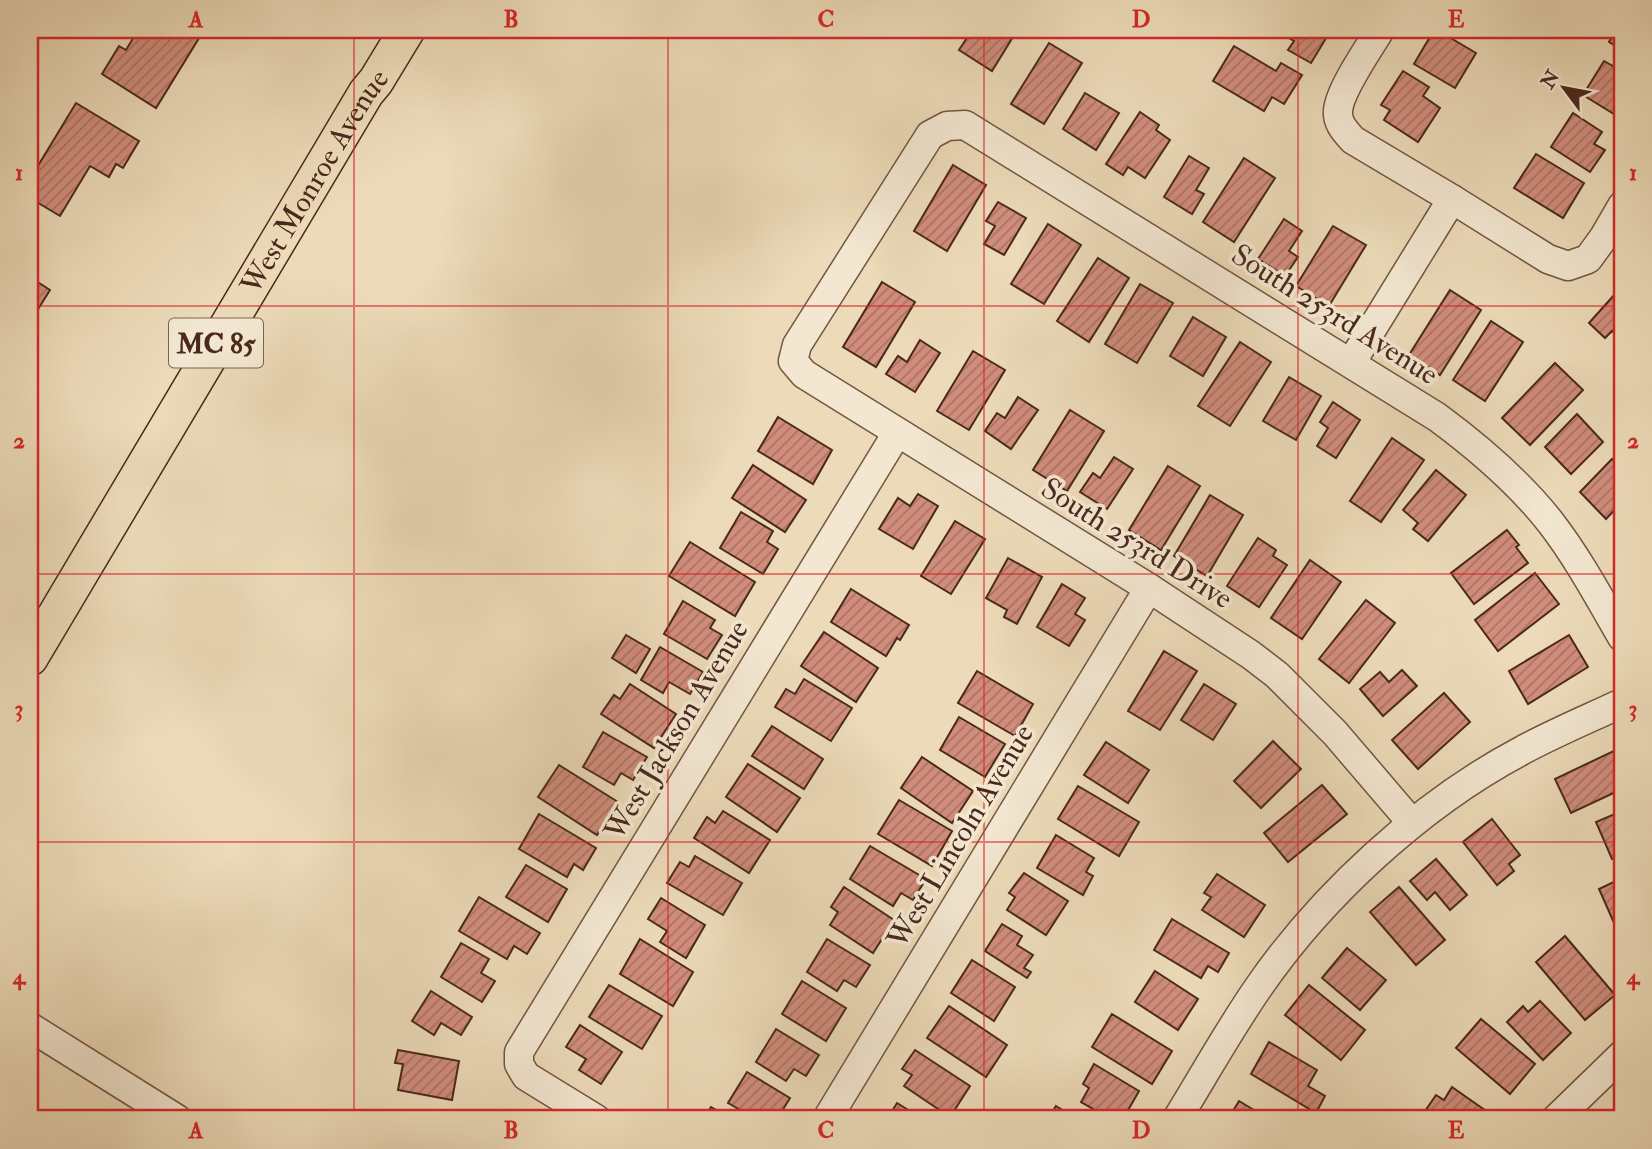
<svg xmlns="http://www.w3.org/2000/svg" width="1652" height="1149" viewBox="0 0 1652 1149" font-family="'IM FELL Double Pica',serif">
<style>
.building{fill:url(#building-hatch);stroke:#4a291c;stroke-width:2}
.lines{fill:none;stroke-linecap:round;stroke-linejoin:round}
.minor-casing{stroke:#725543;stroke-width:31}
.major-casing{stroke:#4a291c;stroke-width:38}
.minor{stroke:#f3e7d1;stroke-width:28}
.major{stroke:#ecdab8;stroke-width:35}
.grid{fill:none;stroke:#d62828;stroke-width:2;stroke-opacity:0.55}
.labels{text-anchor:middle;stroke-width:7;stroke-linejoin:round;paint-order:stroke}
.shield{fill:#f3e7d1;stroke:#7d6252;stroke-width:2}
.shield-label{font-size:28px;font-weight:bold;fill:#4a291c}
.street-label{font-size:30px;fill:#4a291c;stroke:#f3e7d1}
.neatline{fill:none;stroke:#d62828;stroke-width:2.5}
.grid-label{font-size:23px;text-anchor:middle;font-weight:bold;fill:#d62828}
</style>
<defs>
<pattern id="building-hatch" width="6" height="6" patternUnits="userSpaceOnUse" patternTransform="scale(1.75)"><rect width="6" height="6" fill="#d18d7c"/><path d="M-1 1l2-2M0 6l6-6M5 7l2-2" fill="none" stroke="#ac7365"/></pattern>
</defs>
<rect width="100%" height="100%" fill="#ecdab8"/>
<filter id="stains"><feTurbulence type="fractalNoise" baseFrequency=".00286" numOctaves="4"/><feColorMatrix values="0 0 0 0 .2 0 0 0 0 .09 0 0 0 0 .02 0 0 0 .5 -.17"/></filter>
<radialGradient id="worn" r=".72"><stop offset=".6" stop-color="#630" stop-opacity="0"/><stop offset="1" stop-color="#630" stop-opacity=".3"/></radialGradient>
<g class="building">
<polygon points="138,30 204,30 156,108 102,74 119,46 126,50"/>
<polygon points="972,30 1013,30 1016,32 992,71 959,50"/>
<polygon points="1275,30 1331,30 1311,63 1288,50 1294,41"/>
<polygon points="1434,30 1437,30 1476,53 1455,88 1414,64"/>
<polygon points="1616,30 1622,30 1622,50 1609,42"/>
<polygon points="1049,43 1082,63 1044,124 1011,104"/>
<polygon points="1234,46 1276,71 1281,63 1302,75 1284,104 1272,97 1264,111 1213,81"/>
<polygon points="1604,61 1622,71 1622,119 1583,95"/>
<polygon points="1403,71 1429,87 1423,96 1440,108 1418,142 1384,120 1390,110 1381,105"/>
<polygon points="1085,93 1119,113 1096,150 1063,129"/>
<polygon points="76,103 139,141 123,168 116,164 109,177 90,166 60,216 30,198 30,165 36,169"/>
<polygon points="1140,112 1159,125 1156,130 1170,140 1145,178 1128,167 1123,175 1106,164"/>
<polygon points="1573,113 1602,132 1594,144 1605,150 1590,172 1551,147"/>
<polygon points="1536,154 1584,183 1563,218 1514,188"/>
<polygon points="1189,156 1209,168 1196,190 1204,194 1192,214 1164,197"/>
<polygon points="1244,158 1275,178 1234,242 1203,222"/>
<polygon points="953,165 986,185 947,251 914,231"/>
<polygon points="998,202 1026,218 1004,255 984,244 995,226 986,221"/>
<polygon points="1284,219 1302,231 1289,251 1298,257 1285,276 1258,259"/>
<polygon points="1048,224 1081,245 1044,304 1011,284"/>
<polygon points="1333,226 1366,245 1329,306 1296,286"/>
<polygon points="1098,258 1129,278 1089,342 1057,321"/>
<polygon points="30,277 50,290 30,322"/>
<polygon points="882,282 915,302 876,367 843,347"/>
<polygon points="1140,284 1173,303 1137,363 1105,344"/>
<polygon points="1622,286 1622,340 1612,331 1605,338 1589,323"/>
<polygon points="1450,290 1481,310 1440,375 1409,355"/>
<polygon points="1193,317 1226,337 1203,376 1170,356"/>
<polygon points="1491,321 1523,342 1485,401 1453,380"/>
<polygon points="920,340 940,353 915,392 886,374 898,356 907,362"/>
<polygon points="1240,342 1271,362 1230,426 1198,406"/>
<polygon points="973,351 1005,370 969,430 937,411"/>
<polygon points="1555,363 1583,390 1530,445 1502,418"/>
<polygon points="1289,377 1321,396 1296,440 1263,421"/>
<polygon points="1018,397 1038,410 1011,449 985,431 997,413 1005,418"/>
<polygon points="1333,402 1360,420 1336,458 1317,446 1328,428 1320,422"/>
<polygon points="1070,410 1104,431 1067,491 1033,470"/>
<polygon points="1577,414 1603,442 1571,474 1545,447"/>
<polygon points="778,417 832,450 813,484 758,451"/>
<polygon points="1392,438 1424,460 1381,522 1350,501"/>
<polygon points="1114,457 1133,469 1107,509 1080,492 1093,473 1100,478"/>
<polygon points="1612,459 1622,469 1622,502 1606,519 1580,492"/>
<polygon points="753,465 806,500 785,532 732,498"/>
<polygon points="1168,466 1200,486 1161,550 1129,530"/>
<polygon points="1436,470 1466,495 1428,541 1413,529 1418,523 1403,510"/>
<polygon points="918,494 938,506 913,549 879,529 898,498 910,506"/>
<polygon points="1210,495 1243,515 1207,576 1174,556"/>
<polygon points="741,512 773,531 767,542 778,549 763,574 720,548"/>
<polygon points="955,521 985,539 951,594 921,576"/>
<polygon points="1507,530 1519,545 1516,547 1528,563 1474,604 1451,573"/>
<polygon points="1258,538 1276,550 1273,556 1287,565 1259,607 1227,586"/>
<polygon points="690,542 755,582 735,616 669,576"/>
<polygon points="1008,558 1042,577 1017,624 1004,617 1007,610 986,598"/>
<polygon points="1310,560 1341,582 1302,639 1271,618"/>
<polygon points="1535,573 1559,604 1498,651 1475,620"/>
<polygon points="1062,584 1085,598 1075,614 1085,620 1069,646 1037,627"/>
<polygon points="851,589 909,625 900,640 897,638 886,656 831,622"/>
<polygon points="1366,600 1395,623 1349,683 1319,659"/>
<polygon points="683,601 715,620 710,628 722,635 707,659 664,634"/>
<polygon points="824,632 878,668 856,702 801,666"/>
<polygon points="626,635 650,649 636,673 612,658"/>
<polygon points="1569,635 1588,667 1528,704 1509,671"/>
<polygon points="660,647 703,672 690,694 669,682 663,693 641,680"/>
<polygon points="1164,651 1197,671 1160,730 1128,711"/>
<polygon points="1402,670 1417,686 1383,716 1360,689 1380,672 1389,682"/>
<polygon points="977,671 1033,704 1015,736 958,703"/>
<polygon points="804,679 852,708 831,741 775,707 786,689 795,694"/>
<polygon points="630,684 676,714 654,748 601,714 614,695 620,699"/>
<polygon points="1204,684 1236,704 1213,740 1181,720"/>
<polygon points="1444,693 1470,722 1418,769 1392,740"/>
<polygon points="959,717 1005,744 985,777 940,750"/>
<polygon points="772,726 823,759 804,789 752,756"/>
<polygon points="603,732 647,757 633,780 621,773 614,785 583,767"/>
<polygon points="1273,741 1301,769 1261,808 1234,781"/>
<polygon points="1106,742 1149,770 1128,803 1084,775"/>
<polygon points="1622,747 1622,789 1571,813 1555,779"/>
<polygon points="922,757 973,791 952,823 901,788"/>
<polygon points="748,764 800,798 777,832 726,797"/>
<polygon points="559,765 618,802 597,835 538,797"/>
<polygon points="1322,785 1347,814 1288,862 1264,833"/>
<polygon points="1078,786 1139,822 1119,856 1058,819"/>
<polygon points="899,800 952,831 932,866 878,834"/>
<polygon points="723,811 770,840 749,873 694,838 707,817 715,823"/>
<polygon points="1622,811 1622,855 1612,859 1596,822"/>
<polygon points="539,814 596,848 583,870 574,864 567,877 519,849"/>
<polygon points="1492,819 1520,855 1509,864 1514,871 1497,885 1463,842"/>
<polygon points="1056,835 1094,858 1086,872 1093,876 1083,895 1037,868"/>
<polygon points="870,846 926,879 913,900 901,893 893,906 850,879"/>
<polygon points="695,856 742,883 723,915 667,883 680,862 689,867"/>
<polygon points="1436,859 1467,895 1450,910 1435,892 1427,900 1410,881"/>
<polygon points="526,865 567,889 548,922 506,897"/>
<polygon points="1024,873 1068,901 1046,935 1007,910 1015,897 1009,893"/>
<polygon points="1217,874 1265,905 1244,937 1202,910 1211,897 1204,893"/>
<polygon points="1622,878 1622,919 1614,923 1599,889"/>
<polygon points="844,887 894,920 873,953 830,925 838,912 831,907"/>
<polygon points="1399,887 1445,940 1416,965 1370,912"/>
<polygon points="479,897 540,933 527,954 514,946 507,959 459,931"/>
<polygon points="661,898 705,925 686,958 660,942 667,931 648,919"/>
<polygon points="1172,919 1229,953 1218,972 1208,966 1201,978 1154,950"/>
<polygon points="1002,924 1022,936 1017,945 1033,955 1024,968 1031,972 1027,978 985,951"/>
<polygon points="1565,936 1615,995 1585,1020 1536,962"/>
<polygon points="640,939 693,972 673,1006 620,974"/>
<polygon points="827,939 870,965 856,987 844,980 837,991 807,972"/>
<polygon points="461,943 489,959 481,973 495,981 482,1002 441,977"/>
<polygon points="1347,948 1386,980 1360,1010 1322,978"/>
<polygon points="972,960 1015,987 994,1021 951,993"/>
<polygon points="1155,971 1198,999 1178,1030 1135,1002"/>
<polygon points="802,981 846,1008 826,1041 782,1014"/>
<polygon points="609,985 662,1016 642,1049 589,1017"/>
<polygon points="1309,985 1365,1030 1341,1060 1285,1015"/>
<polygon points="431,991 472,1017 461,1035 441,1023 434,1035 412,1021"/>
<polygon points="1540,1001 1571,1033 1543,1060 1507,1022 1523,1006 1528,1012"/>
<polygon points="949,1006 1007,1045 986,1077 927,1038"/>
<polygon points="1112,1014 1172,1051 1152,1084 1092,1047"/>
<polygon points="1481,1019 1535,1064 1510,1094 1456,1048"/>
<polygon points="580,1025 622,1052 601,1084 579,1070 586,1059 566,1047"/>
<polygon points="776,1029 819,1055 806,1076 794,1069 786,1081 756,1062"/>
<polygon points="1269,1042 1317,1070 1308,1086 1325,1096 1316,1113 1251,1074"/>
<polygon points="398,1050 459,1061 452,1100 398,1090 403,1064 395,1063"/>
<polygon points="915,1050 970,1086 950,1117 904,1086 912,1075 902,1069"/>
<polygon points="1094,1064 1139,1091 1123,1119 1111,1119 1081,1102 1089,1088 1083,1084"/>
<polygon points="747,1072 790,1098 777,1119 756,1119 728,1103"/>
<polygon points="1452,1087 1489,1113 1485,1119 1430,1119 1423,1114 1436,1095 1444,1100"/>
<polygon points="1239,1101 1269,1119 1228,1119"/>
<polygon points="897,1103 923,1119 887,1119"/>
<polygon points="1056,1106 1077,1119 1048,1119"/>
<polygon points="711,1107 732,1119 704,1119"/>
</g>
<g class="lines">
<g class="minor-casing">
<g id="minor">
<path d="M 1380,30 C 1369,48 1339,91 1338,111 C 1337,123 1345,131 1353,140 L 1452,199 L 1548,259 L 1568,266 L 1588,259 L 1604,237 L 1622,206"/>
<polyline points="1351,363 1452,199"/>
<path d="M 1412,823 L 1335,733 L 1277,675 L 1251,655 L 1149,588 L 804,374 L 793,361 L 797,345 L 930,135 L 947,126 L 965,125 L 1437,417 C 1479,448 1519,482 1551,523 C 1578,558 1600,599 1622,637"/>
<polyline points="30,1027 177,1119"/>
<polyline points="596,1119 526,1076 519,1064 519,1052 897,433"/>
<polyline points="827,1119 1149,588"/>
<path d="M 1177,1119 C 1204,1075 1229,1030 1258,988 C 1322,895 1421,804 1521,751 C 1554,733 1588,719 1622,703"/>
<polyline points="1556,1119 1622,1055"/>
</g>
</g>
<g class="major-casing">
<g id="major">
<path id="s1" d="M 30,658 L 366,93 L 376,81 L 407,30"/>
</g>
</g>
<use href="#minor" class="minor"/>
<use href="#major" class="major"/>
</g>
<path class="grid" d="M 354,30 L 354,1119M 668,30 L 668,1119M 984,30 L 984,1119M 1298,30 L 1298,1119M 30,306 L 1622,306M 30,574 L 1622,574M 30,842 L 1622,842"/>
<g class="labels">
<rect class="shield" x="169" y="318.5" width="94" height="49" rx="5"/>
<g class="shield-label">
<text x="216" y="353">MC 85</text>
</g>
<g class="street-label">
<text dy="10" stroke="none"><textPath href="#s1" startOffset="555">West Monroe Avenue</textPath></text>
<text transform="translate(1335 314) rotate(32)" y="10">South 253rd Avenue</text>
<text transform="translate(1137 543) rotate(32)" y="10">South 253rd Drive</text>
<text transform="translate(676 730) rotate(-59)" y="10">West Jackson Avenue</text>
<text transform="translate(960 836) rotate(-59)" y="10">West Lincoln Avenue</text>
</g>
</g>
<rect width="1652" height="1149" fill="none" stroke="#ecdab8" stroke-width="77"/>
<g transform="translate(1564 88) rotate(302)" stroke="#f3e7d1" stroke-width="5" paint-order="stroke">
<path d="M0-5L12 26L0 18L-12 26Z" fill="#4a291c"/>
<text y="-10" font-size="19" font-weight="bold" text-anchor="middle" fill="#4a291c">N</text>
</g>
<rect x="38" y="38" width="1576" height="1072" class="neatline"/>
<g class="grid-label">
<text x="196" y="27">A</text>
<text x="511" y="27">B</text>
<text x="826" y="27">C</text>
<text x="1141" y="27">D</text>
<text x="1456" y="27">E</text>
<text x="19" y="180">1</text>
<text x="1633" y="180">1</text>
<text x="19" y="448">2</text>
<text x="1633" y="448">2</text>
<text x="19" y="716">3</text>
<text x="1633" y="716">3</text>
<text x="19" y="984">4</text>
<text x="1633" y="984">4</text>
<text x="196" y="1138">A</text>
<text x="511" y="1138">B</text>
<text x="826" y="1138">C</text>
<text x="1141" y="1138">D</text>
<text x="1456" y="1138">E</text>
</g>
<rect width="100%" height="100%" filter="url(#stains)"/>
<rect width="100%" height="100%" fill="url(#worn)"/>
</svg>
